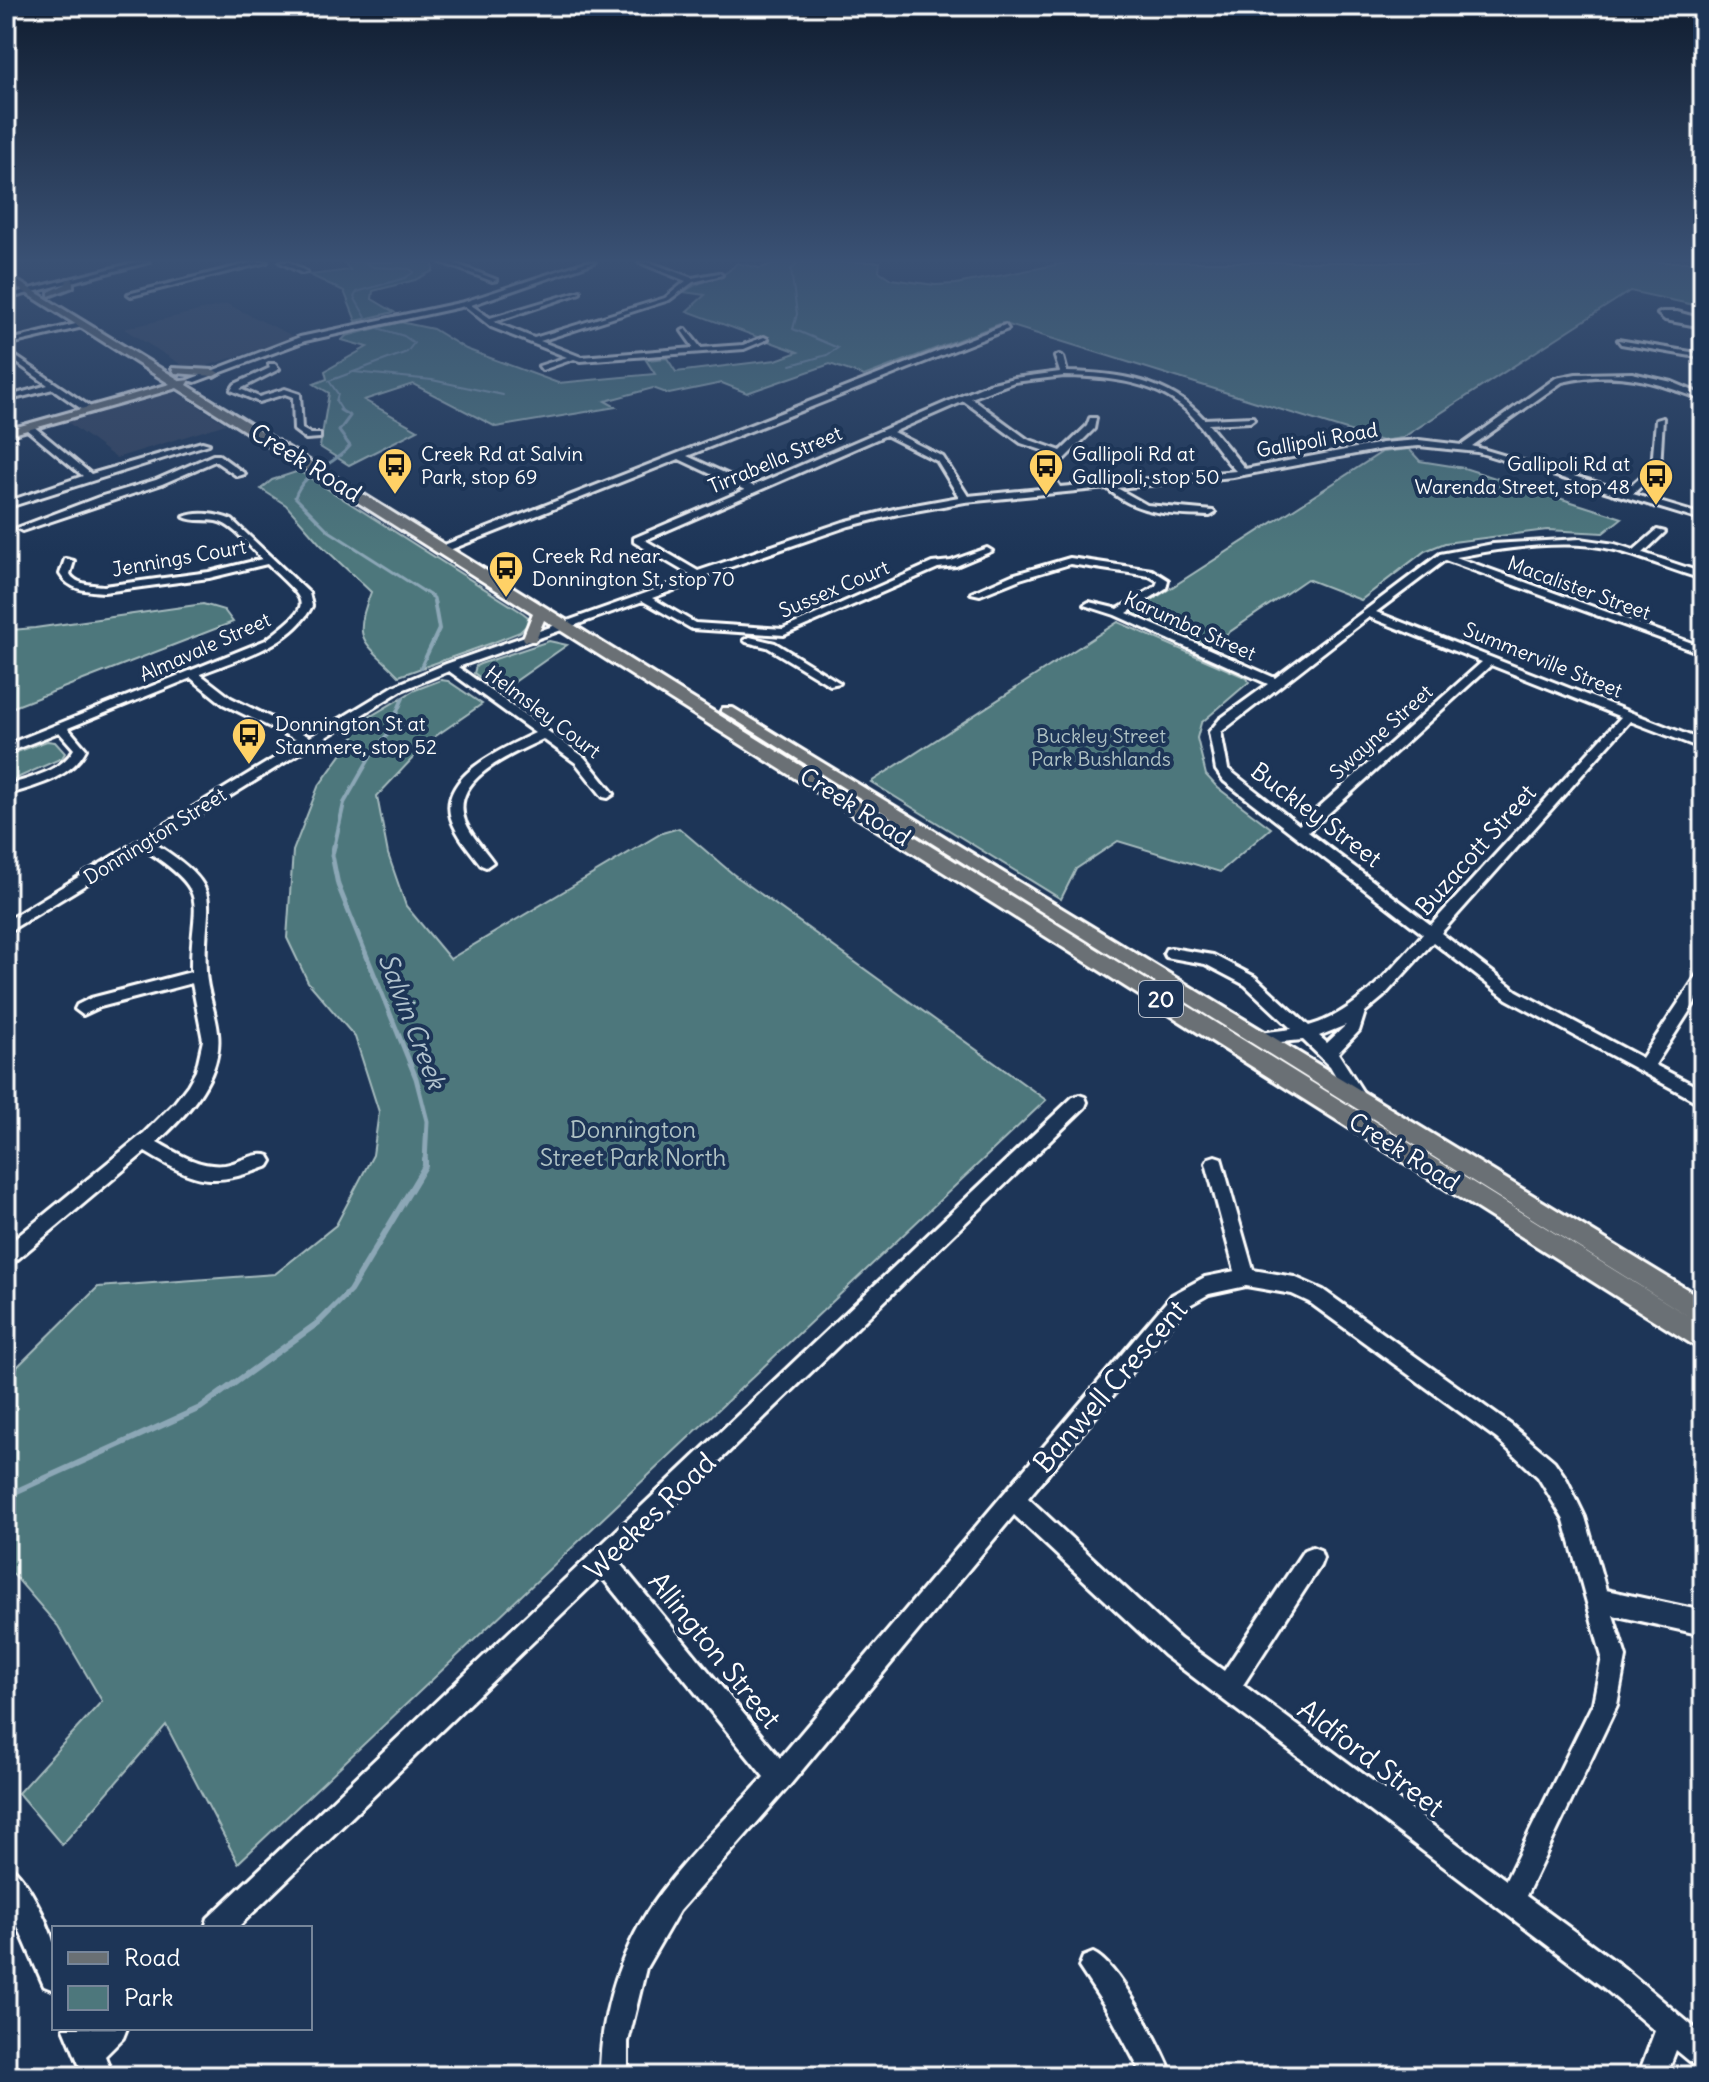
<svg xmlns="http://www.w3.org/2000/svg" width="1709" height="2082" viewBox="0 0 1709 2082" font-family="Delius,sans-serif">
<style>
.built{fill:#32435e}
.green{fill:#4d777c;stroke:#a6bbbe;stroke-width:2}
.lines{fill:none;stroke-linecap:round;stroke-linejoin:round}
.stream-far4{stroke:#8ca7b6;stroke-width:2}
.stream-far3{stroke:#8ca7b6;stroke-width:3}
.stream-far2{stroke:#8ca7b6;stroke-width:4}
.stream-far1{stroke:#8ca7b6;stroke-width:5}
.stream{stroke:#8ca7b6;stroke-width:6}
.minor-casing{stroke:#fff;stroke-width:6}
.major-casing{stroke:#fff;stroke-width:6}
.minor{fill:#1d3557;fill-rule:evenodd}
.major{fill:#6a7074;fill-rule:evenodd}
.labels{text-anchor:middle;stroke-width:8;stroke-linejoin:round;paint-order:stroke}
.far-street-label{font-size:20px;fill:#fff;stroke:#1d3557}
.far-poi-label{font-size:20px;fill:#fff;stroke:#1d3557;text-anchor:start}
.far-park-label{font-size:20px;fill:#afc2c4;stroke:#1d3557}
.shield{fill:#1d3557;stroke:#bbc2cd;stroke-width:2}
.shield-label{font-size:22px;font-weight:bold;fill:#fff}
.street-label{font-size:24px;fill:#fff;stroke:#1d3557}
.park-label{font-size:24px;fill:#afc2c4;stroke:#1d3557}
.water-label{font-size:26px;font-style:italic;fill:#b3c4cf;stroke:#1d3557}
.near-street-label{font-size:28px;fill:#fff;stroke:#1d3557}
</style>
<rect width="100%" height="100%" fill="#1d3557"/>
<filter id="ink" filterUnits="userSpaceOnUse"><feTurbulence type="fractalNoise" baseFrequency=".0125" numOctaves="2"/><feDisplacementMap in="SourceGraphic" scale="16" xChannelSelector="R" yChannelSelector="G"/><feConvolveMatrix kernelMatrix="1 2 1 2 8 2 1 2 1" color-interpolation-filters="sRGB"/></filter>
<g filter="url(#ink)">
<g class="built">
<polygon points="227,304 295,337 201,368 182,365 124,329"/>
<polygon points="172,392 178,393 226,424 116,458 66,421"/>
</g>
<g class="green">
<polygon points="344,262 433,262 433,271 415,280 373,291 372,299 394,312 356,321 344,291 310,275 350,270"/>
<path d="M 781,262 L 880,262 L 879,271 L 891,279 L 935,285 L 956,284 L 1071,262 L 1703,262 L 1703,307 L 1630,291 L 1402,438 L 1382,441 L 1002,323 L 864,376 L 830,364 L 747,393 L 722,383 L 669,394 L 653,388 L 605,401 L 616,407 L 496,427 L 413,384 L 364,400 L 418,430 L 349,465 L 320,447 L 329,393 L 314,384 L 327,379 L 325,371 L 367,347 L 342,340 L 346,336 L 400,322 L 433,329 L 466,349 L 558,383 L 655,374 L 646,360 L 667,358 L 676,372 L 776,360 L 798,352 L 687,311 L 705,295 L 684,292 C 705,276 718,284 737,263 L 760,268 Z"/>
<polygon points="1409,449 1420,461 1464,468 1622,518 1603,533 1547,530 1445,543 1425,551 1361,600 1307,579 1209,646 1132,613 1382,452"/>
<path d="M 299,471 L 523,613 L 528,617 L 527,625 L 520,632 L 492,643 L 399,676 C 364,640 351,642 371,592 L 320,544 L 286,505 L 261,489 L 272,480 Z"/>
<polygon points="203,604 224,610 233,622 6,710 6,627 11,630 35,628"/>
<polygon points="1118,622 1247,678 1249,682 1201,723 1197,738 1206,775 1218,788 1271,828 1220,872 1118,841 1076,869 1061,899 871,782"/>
<polygon points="549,641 567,645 500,692 474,673 476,666 480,664"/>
<polygon points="441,680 448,681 482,704 430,740 377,796 388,854 406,906 450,959 662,833 679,828 733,874 1046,1100 238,1863 166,1725 62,1845 18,1793 102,1701 58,1626 6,1566 6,1378 98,1287 275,1274 336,1225 373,1155 379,1112 355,1037 308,982 287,938 293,851 318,787 354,737 344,732 415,690"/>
<polygon points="47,741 55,742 65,753 62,758 6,783 6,756"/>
</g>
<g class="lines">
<g class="stream-far4">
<polyline points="791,365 827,355 838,348 793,329 797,314 791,270 799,262"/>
<polyline points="354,372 432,380 503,395"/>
<polyline points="343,412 336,401 338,394 329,381 407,352 414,343 404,336 371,326 354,297 357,292 405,278 414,272 410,269 373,267 364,262"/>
</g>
<path class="stream-far3" d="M 340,410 L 350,416 L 339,431 L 350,446 C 333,467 304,470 295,497 L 329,531 L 434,598 L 435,603"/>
<g class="stream-far2">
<polyline points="421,667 439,629 434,601"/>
<polyline points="334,848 344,803 373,752 387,735 403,698"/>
</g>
<polyline class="stream-far1" points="334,846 332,855 338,885 416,1078 427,1121 425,1162"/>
<polyline class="stream" points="6,1496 200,1408 319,1322 350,1291 425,1166 425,1160"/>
<g class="minor-casing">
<g id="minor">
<polygon points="137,262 149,262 6,299 6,295"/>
<polygon points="255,262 267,262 131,296 128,294"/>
<polygon points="280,262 289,262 307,272 302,273"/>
<polygon points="441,262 451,262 497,280 492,281"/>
<polygon points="585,262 595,262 471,305 490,318 580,291 580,293 494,322 534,338 665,298 686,281 639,262 649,262 692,278 719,273 722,275 693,282 669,300 540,341 581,357 694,348 682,331 686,329 701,348 743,345 764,337 768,339 744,349 580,361 574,359 542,370 539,366 567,357 491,327 465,306 305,341 195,382 188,380 300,337 464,302"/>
<polygon points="1662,312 1677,312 1703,319 1703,327 1665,320 1658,314"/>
<polygon points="84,322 87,326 6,345 6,341"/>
<path d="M 1005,325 L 1008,329 L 687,456 L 753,486 L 989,384 L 1014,378 L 1060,372 L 1055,357 L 1059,355 L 1063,357 L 1067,372 C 1118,373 1169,380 1204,419 L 1253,417 L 1254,419 L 1250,422 L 1208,424 L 1245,469 L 1382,443 L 1419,440 L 1462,445 L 1556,378 L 1576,374 L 1632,373 L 1672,382 L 1703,395 L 1703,400 C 1651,381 1619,369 1562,382 L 1472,446 L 1625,491 L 1652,467 L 1656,420 L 1663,418 L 1660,468 L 1633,494 L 1703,515 L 1703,521 L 1477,452 L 1419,446 L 1382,449 L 1233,477 L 1117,488 L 1147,505 L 1213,511 L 1215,513 L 1210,516 C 1173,515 1136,515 1107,488 L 965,502 L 898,514 L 849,526 L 701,577 L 688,585 L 652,598 L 695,623 L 783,629 L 932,563 L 951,561 L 987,548 L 992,551 L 956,566 L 938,568 L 784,635 L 692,629 L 643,601 L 458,667 L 584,757 L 614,794 L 608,798 L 603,797 L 576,763 L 543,739 C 513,754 449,778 465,821 C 471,836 484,849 493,862 L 486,867 L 481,865 C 471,851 456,835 451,818 C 438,775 505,748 535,733 L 449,671 L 402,690 L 154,843 C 231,892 202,897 206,972 C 207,993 216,1012 218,1033 C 223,1076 187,1115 157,1142 C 179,1154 199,1168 225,1165 C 239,1163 256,1151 269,1156 L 272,1161 L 269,1166 C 212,1187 197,1183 145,1152 L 13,1263 L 6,1265 L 6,1246 L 144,1133 L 175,1102 L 188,1085 L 196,1071 L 203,1040 L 192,983 L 100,1007 L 83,1015 L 75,1009 L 77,1005 L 91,998 L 191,972 C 190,900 216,896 144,849 L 6,933 L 6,921 L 301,742 L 223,704 L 191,678 L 68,728 L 86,749 C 72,778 35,786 6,795 L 6,786 C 29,778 61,772 74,749 L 59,732 L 6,753 L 6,745 L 266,640 C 316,602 308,604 267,564 L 209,578 L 104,592 C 87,591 69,590 60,574 L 65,559 L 74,561 L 70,574 C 76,585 93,585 104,586 L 209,572 L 262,559 C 250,547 233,524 216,521 C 205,519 194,522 184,517 C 197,511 218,514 232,520 L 309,593 L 312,606 C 291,646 240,658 200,674 L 231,698 L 310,737 L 394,686 L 446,664 L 680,581 L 690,575 L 634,542 L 634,538 L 745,490 L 679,459 L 447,551 L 439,551 L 439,547 ZM 1064,376 C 1109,377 1161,381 1193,417 C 1208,434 1220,455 1236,471 L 1060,487 L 1051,472 L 1094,429 L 1096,418 L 1090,418 L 1087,426 L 1061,451 L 1027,439 L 971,398 L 1014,382 ZM 964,401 L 1021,443 L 1057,455 L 1041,471 L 1042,477 L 1051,488 L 968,496 L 943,457 L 893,432 ZM 886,435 L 937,461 L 959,497 L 898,508 L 843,522 L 698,571 L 645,540 Z"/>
<polygon points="1618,340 1703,354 1703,358 1621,344"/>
<polygon points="6,350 92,408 92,412 86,412 53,389 6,401 6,397 48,385 6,355"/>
<polygon points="269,364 275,364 279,369 240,389 259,397 285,389 300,394 302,429 311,434 320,434 320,438 306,439 294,430 293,397 285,394 259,402 231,390 235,384 270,368"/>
<polygon points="26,425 32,425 91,474 202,442 209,444 6,508 6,502 83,476 26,429"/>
<polygon points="213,455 219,455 245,474 237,476 215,461 162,484 22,531 17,528 99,497 156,480"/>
<path d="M 1657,530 L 1665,532 L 1643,553 L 1703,573 L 1703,579 C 1673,571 1645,558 1615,550 C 1568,538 1503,548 1456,557 L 1703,647 L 1703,654 L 1445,560 L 1376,612 L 1703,741 L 1703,749 L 1630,721 L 1441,933 L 1517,991 L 1642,1058 L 1698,974 L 1703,972 L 1703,990 L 1655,1065 L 1703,1090 L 1703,1105 L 1507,999 L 1433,942 L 1383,997 L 1365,1012 L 1359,1031 L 1338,1053 L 1364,1094 L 1366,1099 L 1364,1104 L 1352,1104 L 1330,1066 L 1303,1040 L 1257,1044 L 1251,1042 L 1249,1038 L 1251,1034 L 1292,1029 L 1245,985 L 1205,964 L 1166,957 L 1164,953 L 1166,949 L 1171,948 L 1213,955 L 1255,977 L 1309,1026 C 1358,1012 1390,970 1423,934 L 1224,781 L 1216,770 L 1209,732 L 1220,719 L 1268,684 L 1115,615 L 1084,605 L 1089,602 L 1118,609 L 1156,586 L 1158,581 L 1149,576 L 1070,564 L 1020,579 L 980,595 L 971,593 L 1012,575 L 1070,558 L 1152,570 L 1168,580 L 1166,588 L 1127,613 L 1275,678 L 1440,554 L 1493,544 L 1580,539 L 1615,544 L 1634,550 ZM 1369,617 L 1482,662 L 1299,825 L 1228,769 L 1221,732 ZM 1491,665 L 1621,717 L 1431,925 L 1308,832 ZM 1346,1025 L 1327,1043 L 1319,1036 Z"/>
<polygon points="750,637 775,643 840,683 830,685 767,647 746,642 744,640"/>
<path d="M 1079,1095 L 1085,1097 L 1087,1102 L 1085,1107 L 617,1560 L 780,1758 L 1172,1295 L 1205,1277 L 1235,1271 L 1206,1163 L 1209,1158 L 1215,1156 L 1221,1158 L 1253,1270 L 1294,1277 L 1323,1290 L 1511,1425 L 1554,1461 L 1567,1480 L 1585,1517 L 1606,1590 L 1703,1611 L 1703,1635 L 1613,1615 L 1626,1657 L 1617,1705 L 1526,1896 L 1624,1968 L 1703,2035 L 1703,2068 L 1693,2064 L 1676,2050 L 1666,2076 L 1638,2076 L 1655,2031 L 1604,1988 L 1164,1655 L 1014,1515 L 789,1786 L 679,1911 L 646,1968 L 628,2042 L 628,2076 L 600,2076 C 600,2011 622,1944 661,1892 C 692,1851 730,1815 764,1777 L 601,1576 L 237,1928 L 205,1928 L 208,1918 L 1073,1097 ZM 1246,1286 L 1292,1294 L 1309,1302 L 1497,1439 L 1538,1477 L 1564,1520 L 1602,1657 L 1593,1703 L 1506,1880 L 1243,1685 L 1320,1566 L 1323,1558 L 1320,1550 L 1312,1547 L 1304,1550 L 1224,1671 L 1180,1639 L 1028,1498 L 1186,1307 L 1209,1294 Z"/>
<path d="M 6,1864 C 24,1871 50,1925 54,1945 C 57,1959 54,1976 54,1990 L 44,1986 L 6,1899 Z"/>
<path d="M 1093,1953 C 1119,1964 1162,2048 1173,2076 L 1143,2076 L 1108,2011 L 1079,1967 L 1083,1957 Z"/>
<polygon points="64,2028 127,2028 123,2038 105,2056 113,2076 84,2076"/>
</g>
</g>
<g class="major-casing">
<g id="major">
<polygon points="6,274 181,381 190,380 187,385 1693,1319 721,711 723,708 733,708 1703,1299 1703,1323 1694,1320 1703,1325 1703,1351 544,620 535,641 525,641 523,638 533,613 177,388 6,436 6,430 170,384 6,280"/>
<polygon points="67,279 73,279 73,287 49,296 49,292 66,284"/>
<polygon points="172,368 214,370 219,373 214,376 175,373"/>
</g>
</g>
<use href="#minor" class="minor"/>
<use href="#major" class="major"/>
</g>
</g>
<linearGradient id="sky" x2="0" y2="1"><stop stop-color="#101d30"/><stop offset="0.47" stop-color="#3a5174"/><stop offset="1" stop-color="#3a5174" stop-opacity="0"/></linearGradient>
<rect width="1709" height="554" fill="url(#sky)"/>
<defs>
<g id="bus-pin" transform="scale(1.8)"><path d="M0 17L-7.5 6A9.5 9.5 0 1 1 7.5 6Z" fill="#ffd166" stroke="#1d3557"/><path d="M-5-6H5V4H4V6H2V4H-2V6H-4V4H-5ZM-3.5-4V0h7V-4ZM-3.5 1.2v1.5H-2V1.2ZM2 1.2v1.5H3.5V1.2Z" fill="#111"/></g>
</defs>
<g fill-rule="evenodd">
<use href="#bus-pin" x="395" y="465"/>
<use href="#bus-pin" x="1046" y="466"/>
<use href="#bus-pin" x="1656" y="476"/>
<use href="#bus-pin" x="506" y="568"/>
<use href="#bus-pin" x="249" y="735"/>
</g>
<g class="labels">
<g class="far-street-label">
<text transform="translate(1317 440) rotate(-10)" y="7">Gallipoli Road</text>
<text transform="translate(775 460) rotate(-23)" y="7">Tirrabella Street</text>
<text transform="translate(179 558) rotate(-10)" y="7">Jennings Court</text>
<text transform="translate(1579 588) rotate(20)" y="7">Macalister Street</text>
<text transform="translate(834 589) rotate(-23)" y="7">Sussex Court</text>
<text transform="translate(1190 626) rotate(24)" y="7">Karumba Street</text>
<text transform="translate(205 647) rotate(-24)" y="7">Almavale Street</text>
<text transform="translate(1543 660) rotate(22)" y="7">Summerville Street</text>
<text transform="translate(543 712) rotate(37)" y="7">Helmsley Court</text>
<text transform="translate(1381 732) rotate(-42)" y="7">Swayne Street</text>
<text transform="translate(155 836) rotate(-32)" y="7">Donnington Street</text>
</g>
<g class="far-poi-label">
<text x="421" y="461">Creek Rd at Salvin<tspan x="421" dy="23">Park, stop 69</tspan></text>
<text x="1072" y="461">Gallipoli Rd at<tspan x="1072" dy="23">Gallipoli, stop 50</tspan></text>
<text x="1630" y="471" text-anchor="end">Gallipoli Rd at<tspan x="1630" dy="23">Warenda Street, stop 48</tspan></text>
<text x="532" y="563">Creek Rd near<tspan x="532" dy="23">Donnington St, stop 70</tspan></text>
<text x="275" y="731">Donnington St at<tspan x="275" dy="23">Stanmere, stop 52</tspan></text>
</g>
<g class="far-park-label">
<text x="1101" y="743">Buckley Street<tspan x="1101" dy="23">Park Bushlands</tspan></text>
</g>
<rect class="shield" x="1139" y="981" width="44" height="36" rx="6"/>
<g class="shield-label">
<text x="1161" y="1007">20</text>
</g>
<g class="street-label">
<text transform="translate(306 463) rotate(32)" y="8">Creek Road</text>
<text transform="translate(855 807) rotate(32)" y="8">Creek Road</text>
<text transform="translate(1316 815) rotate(37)" y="8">Buckley Street</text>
<text transform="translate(1476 850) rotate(-48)" y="8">Buzacott Street</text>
<text transform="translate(1404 1152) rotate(32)" y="8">Creek Road</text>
</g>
<g class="park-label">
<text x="633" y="1138">Donnington<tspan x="633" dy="28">Street Park North</tspan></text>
</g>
<g class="water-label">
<text transform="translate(412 1021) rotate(69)" y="9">Salvin Creek</text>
</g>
<g class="near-street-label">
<text transform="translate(1110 1386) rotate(-49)" y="10">Banwell Crescent</text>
<text transform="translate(650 1516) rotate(-44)" y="10">Weekes Road</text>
<text transform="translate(715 1650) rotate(51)" y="10">Allington Street</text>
<text transform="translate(1371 1758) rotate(37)" y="10">Aldford Street</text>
</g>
</g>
<rect width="1709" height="2082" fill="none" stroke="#1d3557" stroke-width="32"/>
<rect x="16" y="16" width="1677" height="2050" fill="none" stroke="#fff" stroke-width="3" filter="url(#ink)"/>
<rect x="52" y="1926" width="260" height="104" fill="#1d3557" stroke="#77869a" stroke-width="2"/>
<rect x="68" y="1952" width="40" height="12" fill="#6a7074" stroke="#77869a" stroke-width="2"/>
<text x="124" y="1966" font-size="24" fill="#ffffff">Road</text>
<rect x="68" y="1986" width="40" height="24" fill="#4d777c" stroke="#77869a" stroke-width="2"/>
<text x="124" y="2006" font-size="24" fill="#ffffff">Park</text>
</svg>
